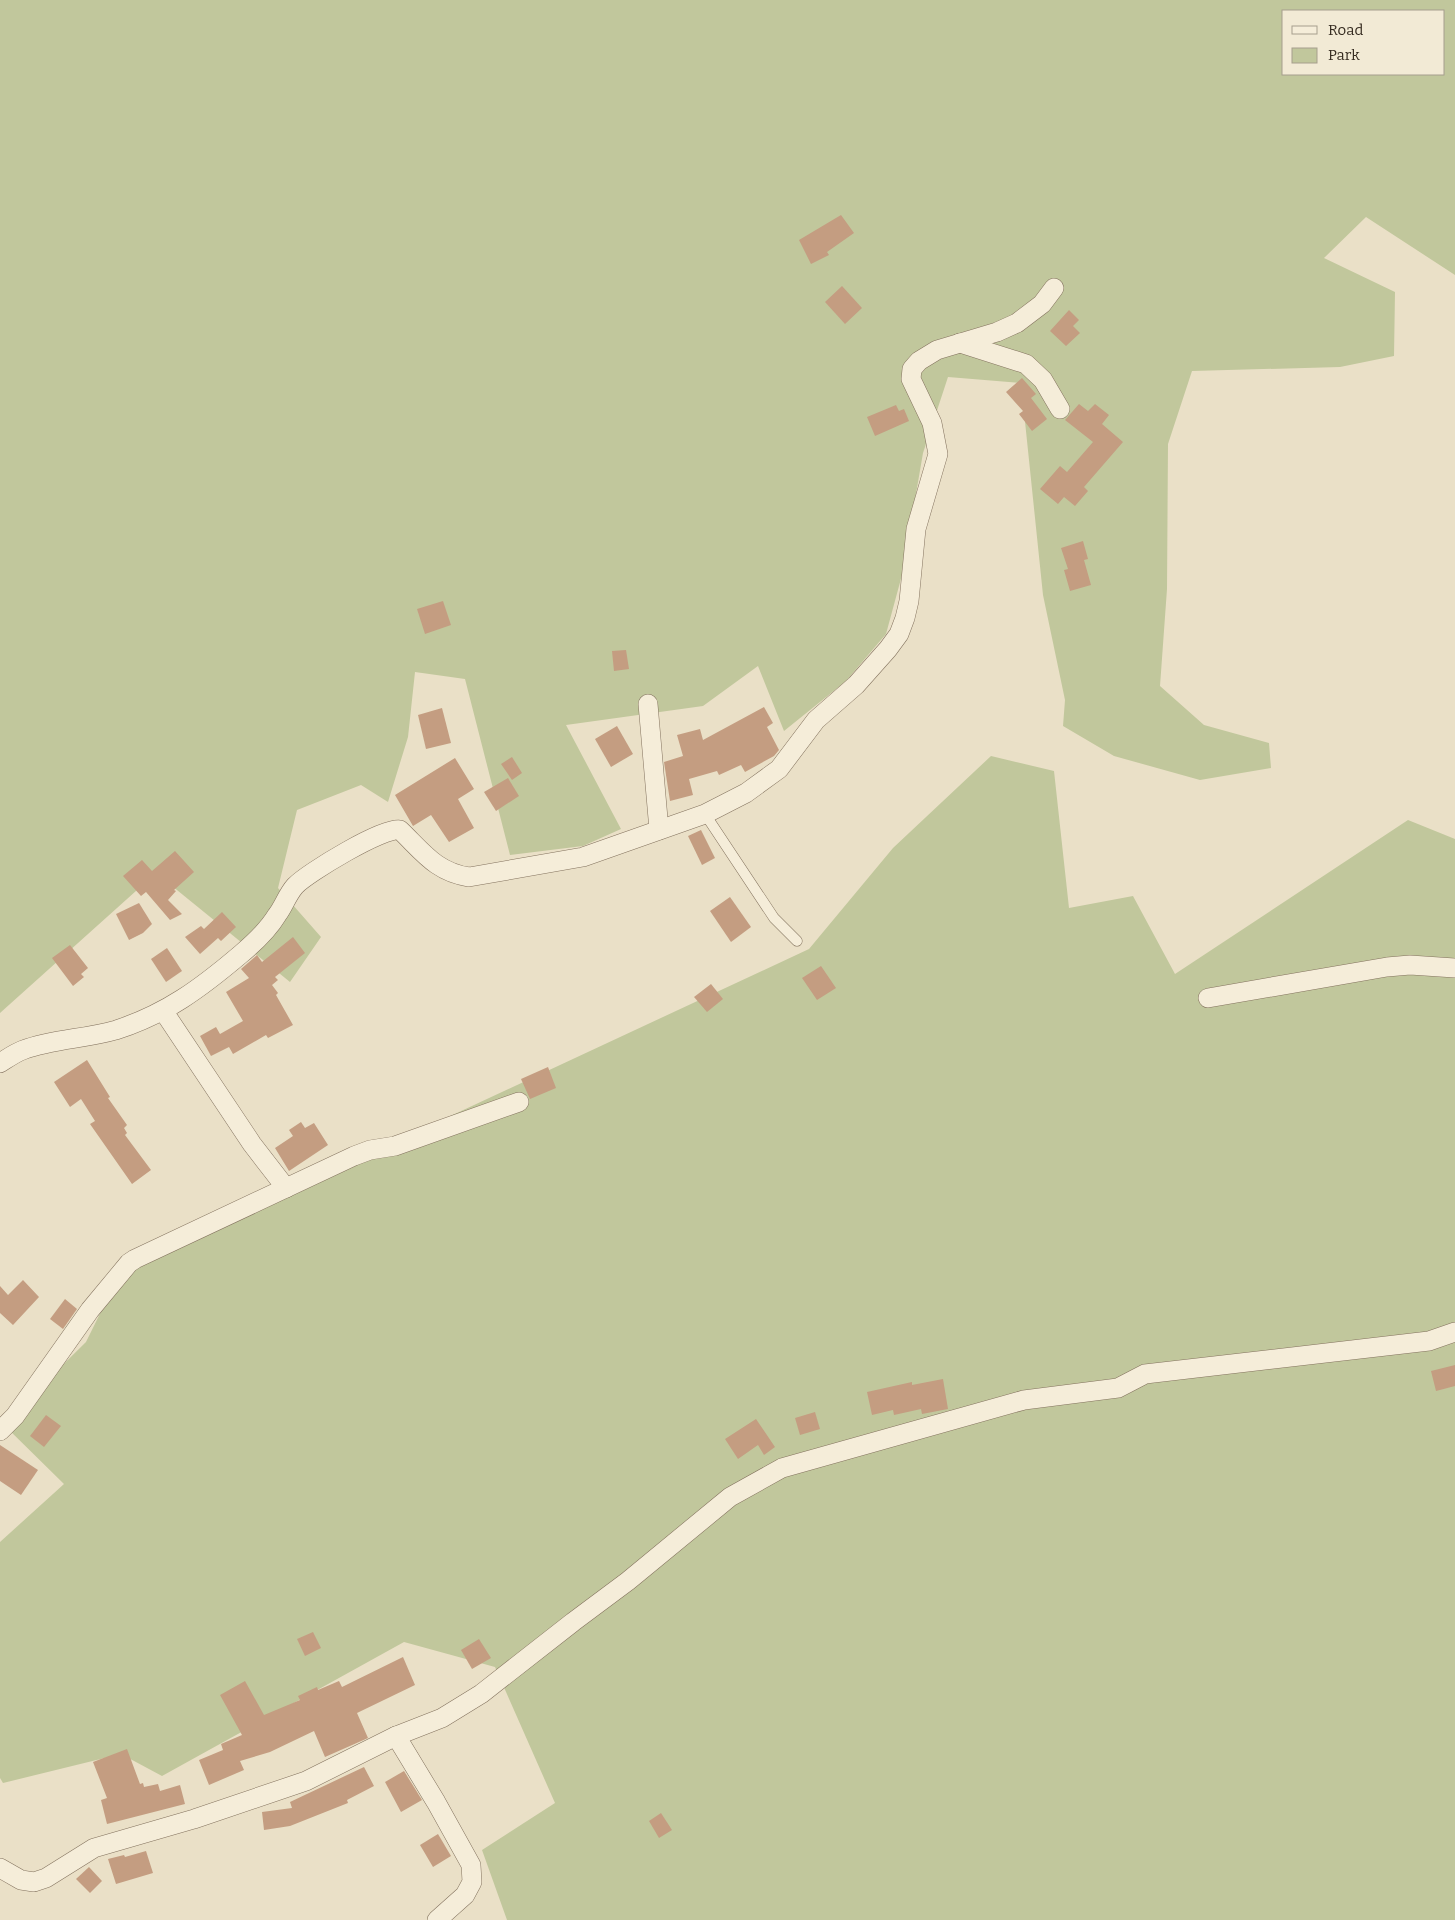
<svg xmlns="http://www.w3.org/2000/svg" width="1455" height="1920" viewBox="0 0 1455 1920" font-family="Bitter,serif">
<style>
.green{fill:#c1c79c;fill-rule:evenodd}
.building{fill:#c49d81}
.lines{fill:none;stroke-linecap:round;stroke-linejoin:round}
.service-casing{stroke:#83725e;stroke-width:11}
.minor-casing{stroke:#83725e;stroke-width:20}
.service{stroke:#f5edd9;stroke-width:10}
.minor{stroke:#f5edd9;stroke-width:19}
</style>
<rect width="100%" height="100%" fill="#eae0c7"/>
<g class="green">
<path d="M 0,0 L 1455,0 L 1455,275 L 1366,217 L 1324,258 L 1395,292 L 1394,356 L 1340,367 L 1192,371 L 1168,444 L 1167,589 L 1160,686 L 1204,725 L 1269,743 L 1271,768 L 1200,780 L 1114,756 L 1063,726 L 1065,700 L 1043,595 L 1021,383 L 948,377 L 923,453 L 902,575 L 886,634 L 846,681 L 784,731 L 758,666 L 703,706 L 566,725 L 621,829 L 583,846 L 510,855 L 465,679 L 415,672 L 408,737 L 388,802 L 361,785 L 297,810 L 278,888 L 321,937 L 290,982 L 156,873 L 0,1013 ZM 1284,11 L 1444,11 L 1444,74 L 1284,74 Z"/>
<polygon points="991,756 1054,771 1069,908 1133,896 1175,974 1408,820 1455,839 1455,1920 507,1920 482,1850 555,1803 495,1667 404,1642 162,1776 121,1754 3,1783 0,1778 0,1542 64,1484 3,1424 86,1342 122,1269 809,949 893,848"/>
</g>
<g class="building">
<polygon points="841,215 854,233 827,252 829,255 811,264 799,240"/>
<polygon points="842,286 862,308 845,324 825,302"/>
<polygon points="1069,310 1079,320 1073,326 1080,333 1066,346 1050,331"/>
<polygon points="1022,378 1036,394 1031,398 1047,419 1032,431 1019,414 1023,411 1006,392"/>
<polygon points="1079,404 1088,411 1095,404 1109,415 1102,424 1123,442 1084,487 1088,491 1075,506 1064,497 1058,504 1040,489 1060,466 1067,472 1093,442 1065,420"/>
<polygon points="896,405 899,411 904,409 909,421 875,436 867,417"/>
<polygon points="1083,541 1088,559 1084,560 1091,585 1070,591 1064,570 1068,569 1061,548"/>
<polygon points="443,601 451,625 425,634 417,609"/>
<polygon points="626,650 629,669 614,671 612,651"/>
<polygon points="764,707 773,723 767,727 779,750 774,756 745,772 741,765 719,775 717,771 689,779 693,795 670,801 664,762 683,756 677,735 700,729 703,740"/>
<polygon points="442,708 451,743 426,749 418,715"/>
<polygon points="617,726 633,754 611,767 595,739"/>
<polygon points="512,757 522,773 512,780 501,764"/>
<polygon points="455,758 474,789 458,799 474,828 449,842 431,815 413,826 395,795"/>
<polygon points="508,778 519,796 496,811 484,792"/>
<polygon points="701,830 715,858 702,865 688,836"/>
<polygon points="175,851 194,872 174,890 176,891 168,900 182,914 170,920 146,892 141,896 123,876 142,860 152,871"/>
<polygon points="730,897 751,927 731,942 710,911"/>
<polygon points="139,903 152,924 143,933 129,940 116,914"/>
<polygon points="222,912 236,927 221,941 218,938 200,954 185,937 201,926 204,929"/>
<polygon points="293,937 305,953 275,977 278,980 272,985 278,993 276,995 293,1025 268,1038 266,1035 233,1054 229,1047 211,1056 200,1036 216,1027 220,1034 243,1021 226,992 249,978 241,969 257,955 262,962"/>
<polygon points="70,945 88,968 81,974 84,977 73,986 52,958"/>
<polygon points="167,948 182,971 166,982 151,959"/>
<polygon points="821,966 836,988 817,1000 802,978"/>
<polygon points="711,984 723,999 707,1012 694,997"/>
<polygon points="87,1060 110,1097 108,1098 127,1125 124,1128 127,1133 125,1135 151,1170 132,1184 90,1124 95,1121 81,1099 70,1107 54,1082"/>
<polygon points="548,1067 556,1088 530,1099 521,1079"/>
<polygon points="301,1122 305,1128 314,1123 328,1145 289,1171 275,1148 293,1136 289,1130"/>
<polygon points="23,1280 39,1297 13,1325 0,1313 0,1286 8,1295"/>
<polygon points="65,1299 77,1309 63,1329 50,1319"/>
<polygon points="1455,1365 1455,1386 1436,1391 1431,1371"/>
<polygon points="943,1379 948,1409 922,1414 921,1409 894,1415 893,1410 872,1415 867,1392 912,1382 912,1385"/>
<polygon points="815,1412 820,1429 800,1435 795,1418"/>
<polygon points="46,1415 61,1426 44,1447 30,1436"/>
<polygon points="756,1419 775,1447 764,1455 758,1445 738,1459 725,1439"/>
<polygon points="0,1445 38,1470 21,1495 0,1481"/>
<polygon points="313,1632 321,1648 305,1656 297,1639"/>
<polygon points="479,1639 491,1658 472,1669 461,1650"/>
<polygon points="403,1657 415,1685 357,1713 368,1738 325,1757 314,1731 270,1752 240,1761 244,1770 209,1785 199,1760 223,1750 221,1744 242,1735 220,1695 245,1681 264,1715 300,1700 298,1696 317,1687 318,1690 339,1681 342,1687"/>
<polygon points="127,1749 140,1784 143,1783 144,1787 158,1784 160,1791 180,1785 185,1804 107,1824 101,1800 107,1798 93,1762"/>
<polygon points="364,1767 374,1786 347,1800 348,1803 290,1826 264,1830 262,1812 292,1808 290,1802"/>
<polygon points="404,1771 422,1800 401,1812 385,1782"/>
<polygon points="661,1813 672,1830 659,1838 649,1821"/>
<polygon points="438,1834 451,1856 433,1867 420,1845"/>
<polygon points="146,1851 153,1873 116,1884 108,1859 124,1855 125,1857"/>
<polygon points="89,1867 102,1881 90,1893 76,1879"/>
</g>
<g class="lines">
<g class="service-casing">
<polyline id="service" points="705,814 774,918 797,941"/>
</g>
<g class="minor-casing">
<g id="minor">
<polyline points="960,343 1026,364 1043,380 1060,409"/>
<polyline points="648,704 659,830"/>
<polyline points="1208,998 1387,967 1410,965 1455,968"/>
<polyline points="164,1012 252,1144 286,1188"/>
<path d="M 0,1063 C 8,1058 15,1053 23,1050 C 53,1039 85,1039 116,1030 C 166,1014 201,988 241,954 C 254,943 268,930 277,915 C 284,906 287,895 295,886 C 307,873 385,826 400,830 C 423,852 436,872 469,877 L 583,857 L 705,814 L 746,793 L 779,769 L 816,720 L 856,685 L 888,649 L 899,634 L 905,618 L 909,601 L 916,529 L 938,454 L 932,423 L 911,379 L 912,369 L 919,361 L 937,350 L 997,332 L 1017,323 L 1042,304 L 1054,288"/>
<polyline points="0,1431 15,1416 90,1310 129,1263 135,1259 354,1156 370,1150 395,1146 519,1102"/>
<polyline points="396,1736 436,1802 471,1865 472,1882 465,1895 437,1920"/>
<polyline points="0,1868 21,1880 34,1882 46,1878 94,1848 194,1819 306,1781 396,1736 442,1718 481,1694 573,1622 628,1581 730,1497 782,1468 1024,1400 1118,1388 1145,1374 1429,1341 1455,1332"/>
</g>
</g>
<use href="#service" class="service"/>
<use href="#minor" class="minor"/>
</g>
<rect x="1282" y="10" width="162" height="65" fill="#f2ead5" stroke="#a69e8d"/>
<rect x="1292" y="26" width="25" height="8" fill="#f5edd9" stroke="#a69e8d"/>
<text x="1328" y="35" font-size="15" fill="#352b20">Road</text>
<rect x="1292" y="48" width="25" height="15" fill="#c1c79c" stroke="#a69e8d"/>
<text x="1328" y="60" font-size="15" fill="#352b20">Park</text>
</svg>
